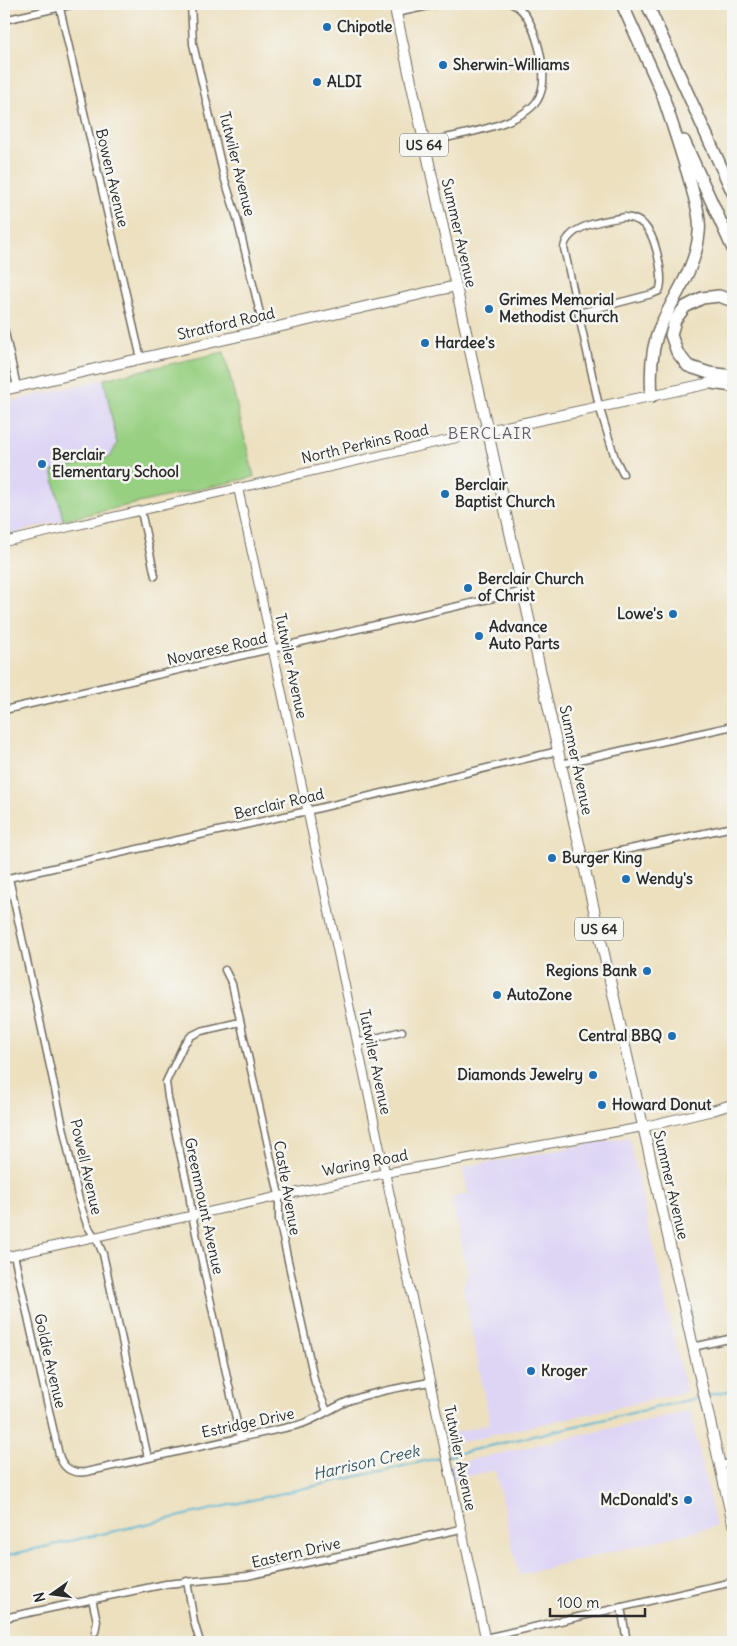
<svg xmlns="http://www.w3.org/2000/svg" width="737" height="1646" viewBox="0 0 737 1646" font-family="Delius,sans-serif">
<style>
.built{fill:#ded5f5}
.green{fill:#98d082;stroke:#627e56}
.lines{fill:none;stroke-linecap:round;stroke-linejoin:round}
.stream{stroke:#55b5d4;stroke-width:2}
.minor-casing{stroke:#6f6a5f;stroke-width:9}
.tertiary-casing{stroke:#6f6a5f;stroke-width:10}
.secondary-casing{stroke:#6f6a5f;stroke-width:11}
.primary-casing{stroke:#6f6a5f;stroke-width:12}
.motorway-casing{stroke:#6f6a5f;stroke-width:14}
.minor{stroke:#fff;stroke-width:6}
.tertiary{stroke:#fff;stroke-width:8}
.secondary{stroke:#fff;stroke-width:9}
.primary{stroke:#fff;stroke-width:10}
.motorway{stroke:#fff;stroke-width:11}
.poi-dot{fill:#1f6fb2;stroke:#f6f6f2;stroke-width:2}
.labels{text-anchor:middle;stroke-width:5;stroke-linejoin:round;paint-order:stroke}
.shield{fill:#f6f6f2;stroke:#686867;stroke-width:1}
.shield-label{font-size:14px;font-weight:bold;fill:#2b2b2b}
.poi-label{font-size:15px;font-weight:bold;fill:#2b2b2b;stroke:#f6f6f2;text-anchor:start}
.street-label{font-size:15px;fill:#2b2b2b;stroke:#f6f6f2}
.neighbourhood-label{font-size:16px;letter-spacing:1px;fill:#645c6a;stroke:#f6f6f2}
.water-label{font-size:16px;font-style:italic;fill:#3a5b66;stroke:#f6f6f2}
</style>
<rect width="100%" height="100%" fill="#f6f6f2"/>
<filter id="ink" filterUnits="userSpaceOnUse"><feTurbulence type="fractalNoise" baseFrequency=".02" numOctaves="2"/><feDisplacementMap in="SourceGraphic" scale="10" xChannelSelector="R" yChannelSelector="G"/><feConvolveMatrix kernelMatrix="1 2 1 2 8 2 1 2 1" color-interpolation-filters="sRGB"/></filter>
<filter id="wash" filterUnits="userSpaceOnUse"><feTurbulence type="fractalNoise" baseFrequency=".0096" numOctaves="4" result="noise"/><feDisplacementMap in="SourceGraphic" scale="20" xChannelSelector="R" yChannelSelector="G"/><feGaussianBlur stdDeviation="1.12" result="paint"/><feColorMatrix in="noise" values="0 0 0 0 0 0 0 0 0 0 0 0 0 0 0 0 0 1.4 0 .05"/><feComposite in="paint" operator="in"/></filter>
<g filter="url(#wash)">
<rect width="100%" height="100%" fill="#ece0bf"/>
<g class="built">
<polygon points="104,379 117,444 110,457 52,471 63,520 4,536 4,403"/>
<polygon points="629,1137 686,1392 444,1446 442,1436 490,1424 463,1287 468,1272 451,1198 468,1194 463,1167"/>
<polygon points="690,1411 716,1526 519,1575 495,1470 451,1480 448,1465"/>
</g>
<polygon class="green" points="224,352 254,477 63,520 52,471 110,457 117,444 104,379"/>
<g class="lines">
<g class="stream">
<polyline points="708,1395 733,1390"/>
<polyline points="447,1456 701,1397"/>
<polyline points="4,1556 443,1457"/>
</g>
</g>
</g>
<g filter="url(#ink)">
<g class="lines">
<g class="minor-casing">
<g id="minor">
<polyline points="59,4 141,359"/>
<polyline points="191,4 193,44 224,177 237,218 264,330"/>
<polyline points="396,13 438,4"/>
<polyline points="4,20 75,4"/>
<path d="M 424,143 C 454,135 519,127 537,101 C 547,85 543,65 539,48 C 535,33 528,10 512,4"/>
<path d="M 579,313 L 652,294 L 659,291 C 665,279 656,241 648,230 C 643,222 635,218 625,217 C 606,220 567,225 564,248 L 599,406 L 615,458 L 623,474"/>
<polyline points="4,328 17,387"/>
<polyline points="141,511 155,576"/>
<polyline points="4,710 524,591"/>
<polyline points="561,764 733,726"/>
<polyline points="583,859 733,827"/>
<polyline points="9,878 79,1200 87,1225 98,1242 103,1254 148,1458"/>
<polyline points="4,879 307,811 558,751"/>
<polyline points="225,970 232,984 279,1195 279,1220 315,1383 327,1411"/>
<polyline points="357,1043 402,1031"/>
<path d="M 14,1255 L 59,1455 C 63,1468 72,1474 86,1472 L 298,1425 C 317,1420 332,1407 351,1400 C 376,1391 404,1387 430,1382"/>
<polyline points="693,1347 733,1338"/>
<polyline points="240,1437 192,1215 189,1193 168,1098 166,1082 184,1044 191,1036 201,1031 240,1022"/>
<polyline points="721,1465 733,1462"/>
<polyline points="187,1581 194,1622 200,1642"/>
<polyline points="92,1599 97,1621 95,1632"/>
<polyline points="621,1607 627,1642"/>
<polyline points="4,1618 166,1584 247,1576 461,1529"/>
<polyline points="485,1638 733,1582"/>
</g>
</g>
<g class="tertiary-casing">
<g id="tertiary">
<polyline points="238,488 486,1642"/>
<polyline points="4,542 487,431"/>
<polyline points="4,1257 385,1173 643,1127"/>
</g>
</g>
<g class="secondary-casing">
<polyline id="secondary" points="643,1127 711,1111 733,1104"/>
</g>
<g class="primary-casing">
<g id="primary">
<polyline points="394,4 558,751 733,1523"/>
<polyline points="4,390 456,286"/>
<polyline points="487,431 720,381"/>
</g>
</g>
<g class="motorway-casing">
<g id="motorway">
<polyline points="622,4 664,97"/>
<polyline points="647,4 733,193"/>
<polyline points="684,141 733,249"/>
<polyline points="733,301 719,296 702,298 685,307 675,320 671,335 677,352 688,366 709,373 733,376"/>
<polyline points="712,383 733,386"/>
<path d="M 652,396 C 650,372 651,347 661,325 C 675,294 696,268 699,233 C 701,218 695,200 691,185 C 682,153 671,121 661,90"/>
</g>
</g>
<use href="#minor" class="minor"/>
<use href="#tertiary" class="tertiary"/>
<use href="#secondary" class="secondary"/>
<use href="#primary" class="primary"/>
<use href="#motorway" class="motorway"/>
</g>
</g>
<g class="poi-dot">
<circle cx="327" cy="27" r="5"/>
<circle cx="443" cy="65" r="5"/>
<circle cx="317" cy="82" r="5"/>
<circle cx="489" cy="309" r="5"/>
<circle cx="425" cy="343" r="5"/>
<circle cx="42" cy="464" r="5"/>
<circle cx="445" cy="494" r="5"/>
<circle cx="468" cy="588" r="5"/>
<circle cx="673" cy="614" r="5"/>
<circle cx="479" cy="636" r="5"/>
<circle cx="552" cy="858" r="5"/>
<circle cx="626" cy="879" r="5"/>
<circle cx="647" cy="971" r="5"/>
<circle cx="497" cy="995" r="5"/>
<circle cx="672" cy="1036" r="5"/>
<circle cx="593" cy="1075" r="5"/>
<circle cx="602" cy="1105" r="5"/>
<circle cx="531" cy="1371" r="5"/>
<circle cx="688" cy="1500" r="5"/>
</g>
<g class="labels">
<g class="shield">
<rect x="400" y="133.5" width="48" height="23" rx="4"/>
<rect x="575" y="917.5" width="48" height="23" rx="4"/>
</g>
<g class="shield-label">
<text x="424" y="150">US 64</text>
<text x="599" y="934">US 64</text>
</g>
<g class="poi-label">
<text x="337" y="32">Chipotle</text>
<text x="453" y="70">Sherwin-Williams</text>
<text x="327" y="87">ALDI</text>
<text x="499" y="305">Grimes Memorial<tspan x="499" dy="17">Methodist Church</tspan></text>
<text x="435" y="348">Hardee's</text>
<text x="52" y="460">Berclair<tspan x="52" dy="17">Elementary School</tspan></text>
<text x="455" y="490">Berclair<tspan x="455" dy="17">Baptist Church</tspan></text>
<text x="478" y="584">Berclair Church<tspan x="478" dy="17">of Christ</tspan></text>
<text x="663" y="619" text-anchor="end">Lowe's</text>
<text x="489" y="632">Advance<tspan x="489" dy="17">Auto Parts</tspan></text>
<text x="562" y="863">Burger King</text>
<text x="636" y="884">Wendy's</text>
<text x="637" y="976" text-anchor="end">Regions Bank</text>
<text x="507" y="1000">AutoZone</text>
<text x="662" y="1041" text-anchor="end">Central BBQ</text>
<text x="583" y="1080" text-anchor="end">Diamonds Jewelry</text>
<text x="612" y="1110">Howard Donut</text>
<text x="541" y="1376">Kroger</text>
<text x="678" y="1505" text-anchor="end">McDonald's</text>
</g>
<g class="street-label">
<text transform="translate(237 164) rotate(76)" y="5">Tutwiler Avenue</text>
<text transform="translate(112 178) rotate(77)" y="5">Bowen Avenue</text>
<text transform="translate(459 233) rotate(77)" y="5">Summer Avenue</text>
<text transform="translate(226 324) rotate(-13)" y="5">Stratford Road</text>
<text transform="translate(365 444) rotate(-13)" y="5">North Perkins Road</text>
<text transform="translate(217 649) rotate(-13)" y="5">Novarese Road</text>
<text transform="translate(291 666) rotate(78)" y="5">Tutwiler Avenue</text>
<text transform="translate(576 760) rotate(78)" y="5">Summer Avenue</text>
<text transform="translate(279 804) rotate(-13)" y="5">Berclair Road</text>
<text transform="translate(375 1062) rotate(78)" y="5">Tutwiler Avenue</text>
<text transform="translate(365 1163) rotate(-11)" y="5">Waring Road</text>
<text transform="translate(86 1167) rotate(77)" y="5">Powell Avenue</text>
<text transform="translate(671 1185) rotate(77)" y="5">Summer Avenue</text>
<text transform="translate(287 1188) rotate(80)" y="5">Castle Avenue</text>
<text transform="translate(204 1206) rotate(78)" y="5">Greenmount Avenue</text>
<text transform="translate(50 1361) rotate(77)" y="5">Goldie Avenue</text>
<text transform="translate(248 1423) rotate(-12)" y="5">Estridge Drive</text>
<text transform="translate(460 1458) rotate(78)" y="5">Tutwiler Avenue</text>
<text transform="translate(296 1553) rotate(-13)" y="5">Eastern Drive</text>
</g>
<g class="neighbourhood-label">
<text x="490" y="439">BERCLAIR</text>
</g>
<g class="water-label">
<text transform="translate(366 1462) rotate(-13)" y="6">Harrison Creek</text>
</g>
</g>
<rect width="737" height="1646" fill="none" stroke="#f6f6f2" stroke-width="20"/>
<g transform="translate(52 1594) rotate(256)" stroke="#f6f6f2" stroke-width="4" paint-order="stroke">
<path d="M0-4L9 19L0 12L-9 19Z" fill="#2b2b2b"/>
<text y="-8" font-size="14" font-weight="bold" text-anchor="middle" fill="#2b2b2b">N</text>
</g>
<path d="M550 1608v8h95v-8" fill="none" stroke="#2b2b2b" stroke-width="2.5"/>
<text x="557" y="1608" font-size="15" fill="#2b2b2b" stroke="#f6f6f2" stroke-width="4" paint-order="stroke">100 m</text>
</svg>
